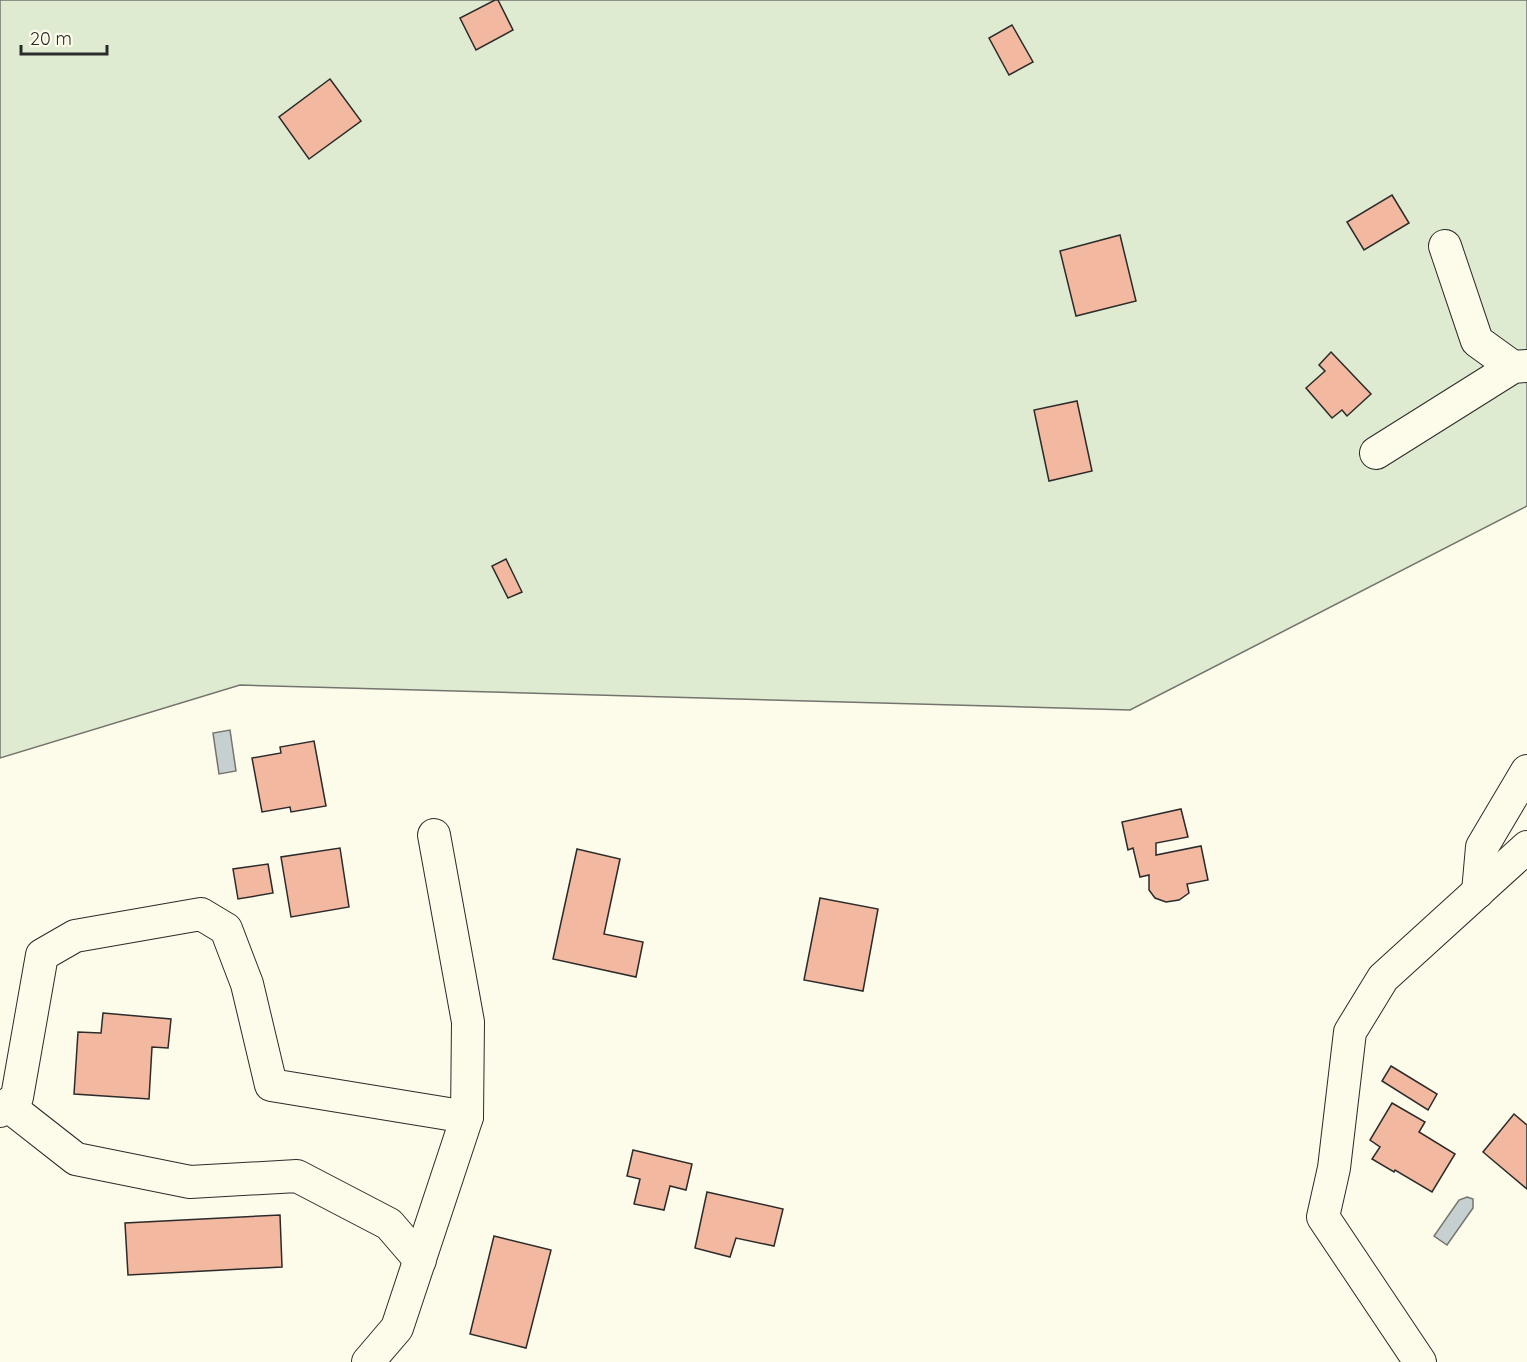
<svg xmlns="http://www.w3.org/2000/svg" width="1527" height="1362" viewBox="0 0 1527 1362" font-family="Quicksand,sans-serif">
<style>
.green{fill:#deebd1;stroke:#74746e;stroke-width:1.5}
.water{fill:#c7d0d0;stroke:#74746e;stroke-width:1.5}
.building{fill:#f2b8a0;stroke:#2b2b2b;stroke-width:1.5}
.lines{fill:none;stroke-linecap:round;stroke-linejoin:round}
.minor-casing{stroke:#2b2b2b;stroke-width:34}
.minor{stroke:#fdfbea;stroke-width:32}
</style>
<rect width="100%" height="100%" fill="#fdfbea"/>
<polygon class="green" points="0,0 1527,0 1527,506 1130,710 240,685 0,758"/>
<g class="water">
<polygon points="230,730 236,771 219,774 213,733"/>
<polygon points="1467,1197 1473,1199 1473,1208 1447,1245 1434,1236 1459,1200"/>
</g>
<g class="building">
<polygon points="495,0 498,0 513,30 476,50 460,18"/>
<polygon points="1012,25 1033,62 1009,75 989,38"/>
<polygon points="330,79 361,121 309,159 279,117"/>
<polygon points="1392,195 1409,223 1364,250 1347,222"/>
<polygon points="1120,235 1136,301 1076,316 1060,251"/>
<polygon points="1331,352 1371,394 1347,416 1342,410 1332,418 1306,388 1325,371 1319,365"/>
<polygon points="1077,401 1092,471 1049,481 1034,410"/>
<polygon points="506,559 522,592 508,598 492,566"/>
<polygon points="314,741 326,806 291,812 290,807 262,812 252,758 281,753 280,747"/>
<polygon points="1181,809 1188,837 1156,843 1156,855 1201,846 1208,880 1187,884 1189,893 1179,900 1166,902 1155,898 1149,890 1149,875 1140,877 1133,848 1128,850 1122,822"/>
<polygon points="340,848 349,907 291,917 281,857"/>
<polygon points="577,849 620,859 604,934 643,942 636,977 553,959"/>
<polygon points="268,864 273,893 238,899 233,869"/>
<polygon points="820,898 878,909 863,991 804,980"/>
<polygon points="103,1013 171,1019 168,1048 152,1047 149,1099 74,1094 78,1032 101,1033"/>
<polygon points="1391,1066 1437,1094 1428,1110 1382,1081"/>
<polygon points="1392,1103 1425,1122 1419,1132 1455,1154 1432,1192 1395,1170 1394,1172 1372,1159 1380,1147 1370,1140"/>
<polygon points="1514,1114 1527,1125 1527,1189 1483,1152"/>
<polygon points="633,1150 692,1164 686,1190 670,1186 664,1210 634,1204 640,1179 627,1176"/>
<polygon points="707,1192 783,1209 774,1246 736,1238 730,1257 695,1248"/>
<polygon points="280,1215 282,1267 128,1275 125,1223"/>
<polygon points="494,1236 551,1250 526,1348 470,1334"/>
</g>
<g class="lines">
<g class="minor-casing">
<g id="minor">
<polyline points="1445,246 1477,341 1513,367"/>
<polyline points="1376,453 1513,367 1527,366"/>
<polyline points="1478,892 1482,847 1527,771"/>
<polyline points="7,1105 76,1159 190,1182 297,1176 389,1224 420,1260"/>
<polyline points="0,1111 17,1097 42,955 75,936 201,914 226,929 247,984 271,1085 467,1117"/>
<polyline points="368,1362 397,1328 467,1117 468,1022 434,835"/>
<polyline points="1420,1362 1323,1217 1334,1168 1350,1032 1383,978 1527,847"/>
</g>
</g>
<use href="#minor" class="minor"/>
</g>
<path d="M21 45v9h86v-9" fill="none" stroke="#2b2b2b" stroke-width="3"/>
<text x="30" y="45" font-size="18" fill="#2b2b2b" stroke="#fdfbea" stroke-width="4.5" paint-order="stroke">20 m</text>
</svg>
